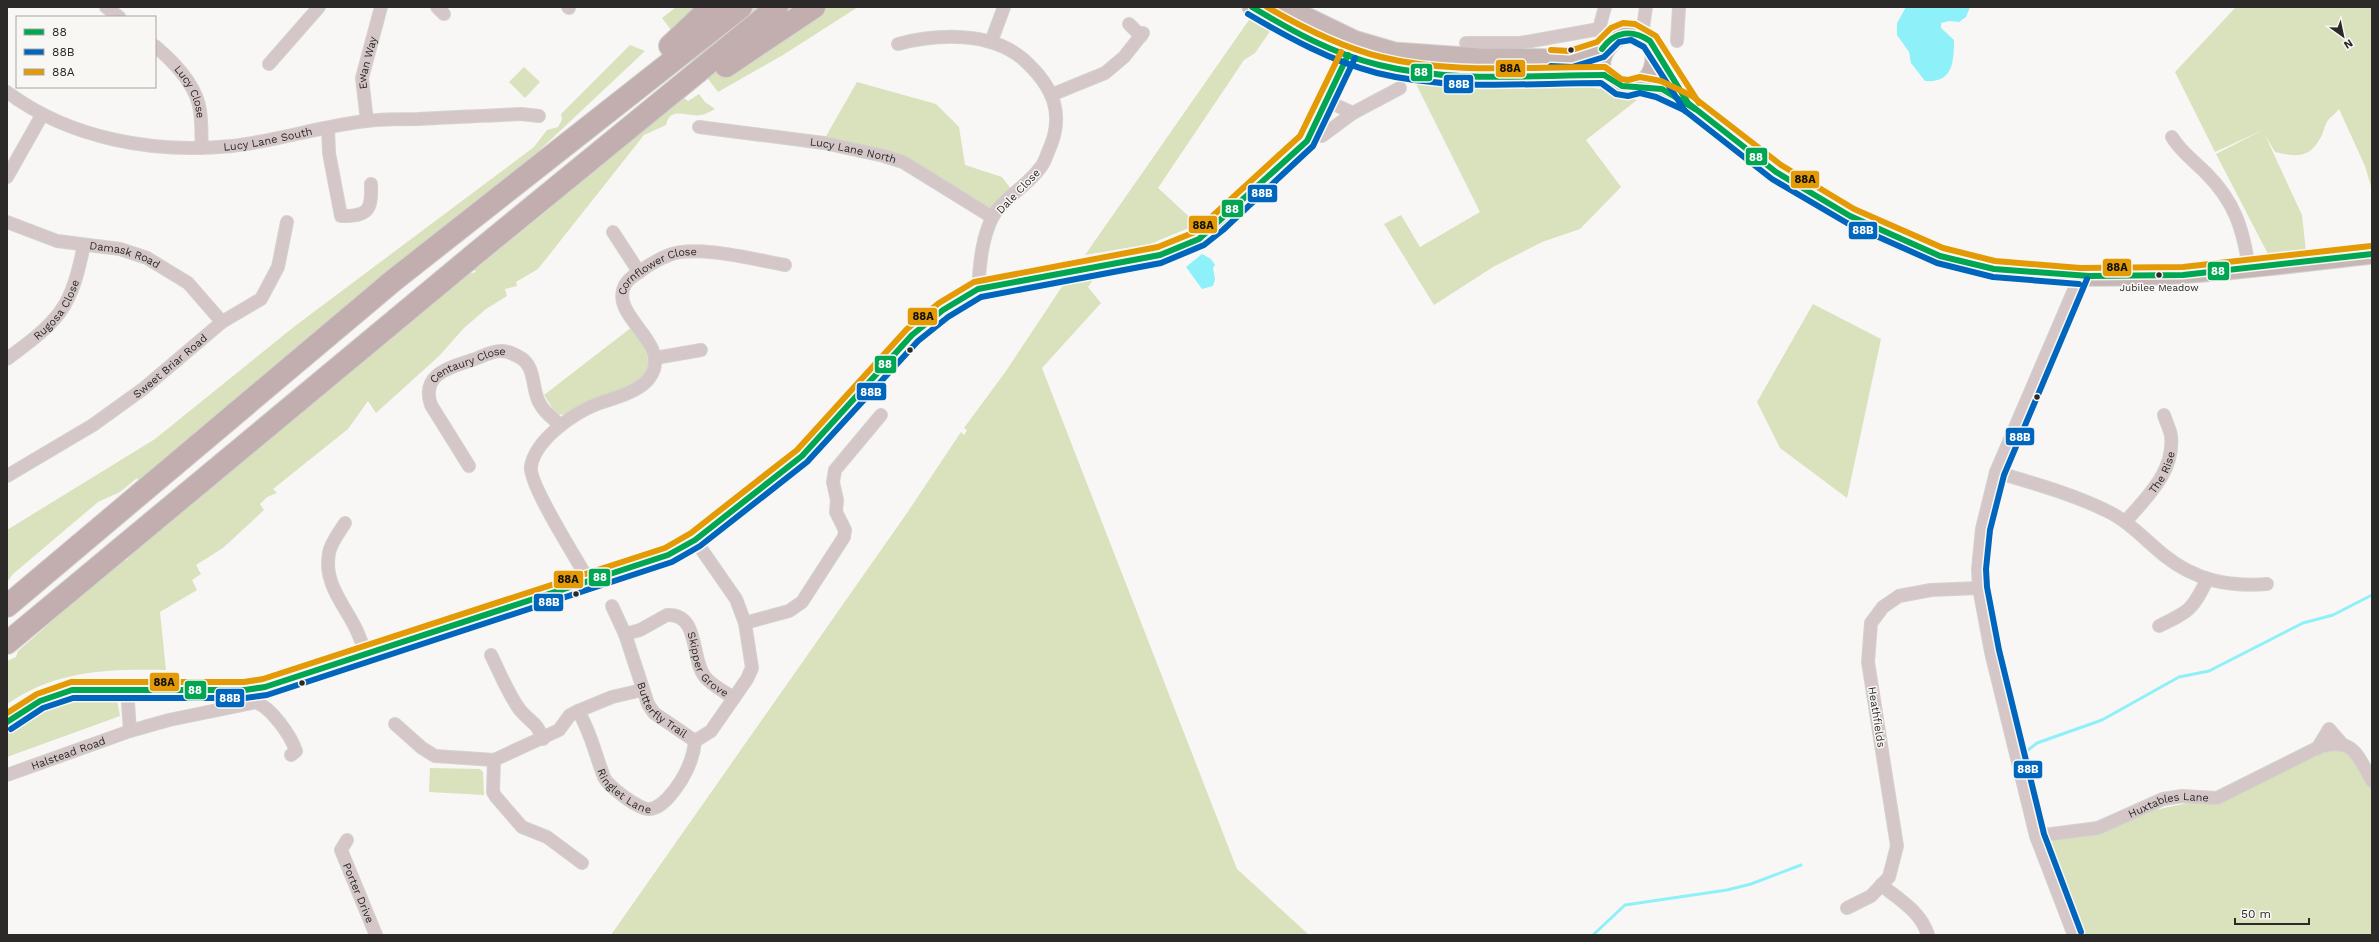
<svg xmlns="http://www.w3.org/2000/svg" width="2379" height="942" viewBox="0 0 2379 942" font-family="'Work Sans',sans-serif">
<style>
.green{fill:#d9e2bc}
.water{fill:#8ef0f8}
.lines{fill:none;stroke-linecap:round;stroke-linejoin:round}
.stream{stroke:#8ef0f8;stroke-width:3}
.street-casing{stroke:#d2d2d1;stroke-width:14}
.secondary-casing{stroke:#d2d2d1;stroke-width:19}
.primary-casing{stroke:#d2d2d1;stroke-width:21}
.highway-casing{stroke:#d2d2d1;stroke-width:24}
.street{stroke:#d5c7c7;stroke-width:12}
.secondary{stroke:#cebdbe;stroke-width:17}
.primary{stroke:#c7b6b6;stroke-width:19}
.highway{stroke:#c2aeaf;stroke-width:22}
.bus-1-casing{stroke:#f9f7f4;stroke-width:9}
.bus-2-casing{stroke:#f9f7f4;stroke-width:9}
.bus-3-casing{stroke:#f9f7f4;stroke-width:9}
.bus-1{stroke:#00a651;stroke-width:6}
.bus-2{stroke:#0065bd;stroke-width:6}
.bus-3{stroke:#e39a04;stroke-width:6}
.bus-dot{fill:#2b2a29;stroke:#f9f7f4;stroke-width:1.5}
.labels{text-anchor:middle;stroke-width:3;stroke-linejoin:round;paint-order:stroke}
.bus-label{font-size:10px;fill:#2b2a29;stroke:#f9f7f4}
.street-label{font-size:11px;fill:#2b2a29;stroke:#f9f7f4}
.line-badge{stroke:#f9f7f4;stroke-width:1.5}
.badge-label{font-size:11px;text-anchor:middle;font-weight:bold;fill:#fff}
.pale-badge-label{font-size:11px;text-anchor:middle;font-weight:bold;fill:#111}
</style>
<rect width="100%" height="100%" fill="#f8f7f5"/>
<g class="green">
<polygon points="676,7 858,7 783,55 718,92 662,18"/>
<polygon points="1266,7 1287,7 1255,53 1244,60 1158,188 1196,223 1191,227 1150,244 1085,255 1251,17"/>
<path d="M 2236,7 L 2372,7 L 2372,190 L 2365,166 L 2339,109 C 2335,114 2332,116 2328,120 C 2325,124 2324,130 2322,135 C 2310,159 2297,157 2275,152 L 2265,135 L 2302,215 L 2306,252 L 2269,256 L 2216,154 L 2263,130 L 2215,152 L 2175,72 Z"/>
<polygon points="630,45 645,51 511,177 254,390 138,480 137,478 120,492 98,502 13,574 7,582 7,530 155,439 295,326 534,147 547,130 558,127 562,120 561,114"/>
<polygon points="524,67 540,82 525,98 509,82"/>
<polygon points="857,82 936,104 959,127 965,165 1002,177 1011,189 994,210 909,160 825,138"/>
<polygon points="1415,82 1574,84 1610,91 1618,96 1637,100 1586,140 1621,187 1580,229 1542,242 1493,267 1434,305 1384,224 1401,215 1420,247 1480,212"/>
<path d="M 699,94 L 705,102 L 715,109 C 711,111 706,114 701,115 C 689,118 670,105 666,125 L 644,135 L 538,269 L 516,282 L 517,286 L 505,289 L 507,296 L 486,309 L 464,328 L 439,356 L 376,413 L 368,401 L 348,429 L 273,489 L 277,493 L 267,497 L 260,504 L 264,510 L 223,548 L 196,565 L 201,574 L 192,580 L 197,590 L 160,612 L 166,670 C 107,669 57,670 7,704 L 7,661 L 16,657 L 18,651 L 121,561 L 127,560 L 130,554 L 236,464 L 242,462 L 243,458 L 363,362 L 363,358 L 463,275 L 476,272 L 474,270 L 549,209 L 572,185 L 684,98 L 688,101 Z"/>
<polygon points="1095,277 1088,287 1101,303 1042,368 1237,869 1309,935 611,935 907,513 961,432 964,435 967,430 964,428 1006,371 1065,282"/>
<polygon points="1813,304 1881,339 1847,498 1780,448 1757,402"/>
<path d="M 632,327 C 646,351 660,367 632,387 L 567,414 L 557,415 L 544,395 Z"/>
<polygon points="116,695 120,716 7,757 7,734 33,716 80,698"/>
<polygon points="2347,749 2372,787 2372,935 2080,935 2048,847 2053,840 2106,832 2141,813 2192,802 2219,803 2306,760 2330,750"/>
<polygon points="430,768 480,769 483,772 484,795 429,792"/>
</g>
<g class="water">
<path d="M 1906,7 L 1970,7 L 1966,17 L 1959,22 L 1949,21 L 1941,23 L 1941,28 L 1954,40 C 1954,62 1953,83 1925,81 L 1911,63 L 1909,52 L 1897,35 L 1897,23 Z"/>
<polygon points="1202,254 1211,259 1215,265 1213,268 1215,279 1213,286 1202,289 1186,267"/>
</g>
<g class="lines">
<g class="stream">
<polyline points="2028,750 2037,743 2102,720 2179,677 2209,671 2303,623 2333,615 2372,595"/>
<polyline points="1593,935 1625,905 1727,890 1751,884 1801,865"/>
</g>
<g class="street-casing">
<g id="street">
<polyline points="106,7 119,17"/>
<polyline points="437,7 444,14"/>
<polyline points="568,7 569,8"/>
<polyline points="1129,24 1141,36"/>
<polyline points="1642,35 1646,7"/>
<polyline points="1677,41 1679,7"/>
<polyline points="991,42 1004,7"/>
<polyline points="1466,43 1520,43 1599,29 1605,7"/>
<path d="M 898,44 C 937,34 990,31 1023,59 C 1053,86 1066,114 1048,152 C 1046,157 1044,164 1040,168 C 1027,187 1002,198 992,218 C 981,241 980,265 978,289"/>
<path id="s1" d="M 155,46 C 174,62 197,85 200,111 C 202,123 201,136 202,148"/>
<polyline points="269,64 319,7"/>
<path id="s2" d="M 7,92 C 70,139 155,154 232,146 C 277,141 321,126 366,121 C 383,119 401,119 418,119 C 452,117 487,116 521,114 L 539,116"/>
<polyline points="1051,95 1105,73 1124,57 1143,33"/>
<polyline points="1327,101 1353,113 1400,88"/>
<path id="s3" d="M 367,121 L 362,78 L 381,7"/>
<path id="s4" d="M 699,127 L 824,143 L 884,156 L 903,162 L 992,217"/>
<path d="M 328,128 L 329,153 L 341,216 C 368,216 372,211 371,184"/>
<polyline points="1322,136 1353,113"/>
<path d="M 2172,137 C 2181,152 2194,161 2206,173 C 2235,202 2243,229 2249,268"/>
<polyline points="7,177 42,115"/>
<path id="s5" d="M 7,222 L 57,241 L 120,249 L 147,258 L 188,283 L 222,322"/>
<polyline points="613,232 639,272"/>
<polyline points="655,358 701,350"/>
<path id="s6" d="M 7,359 C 25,345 46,331 60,312 C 74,293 79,268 84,245"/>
<path id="s7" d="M 469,466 L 431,405 C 420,373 452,367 475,359 C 483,356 492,351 501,351 C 507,351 516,355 521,358 C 535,367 532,386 538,400 C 542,410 552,418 560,425"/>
<path d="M 1996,472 C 2032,483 2070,493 2105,510 C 2129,521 2145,540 2165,556 C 2195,580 2228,587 2267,584"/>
<path id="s8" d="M 7,476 L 93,425 L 143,389 L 222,322 L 261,299 L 278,267 L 287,222"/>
<path id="s9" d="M 2126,521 C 2147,497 2175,471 2171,436 C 2170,429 2166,422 2164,415"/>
<path d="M 345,523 C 339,533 331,542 329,553 C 323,584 345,605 357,631 C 360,638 363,646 366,654"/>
<path id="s10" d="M 589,581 C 578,561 528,484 531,466 C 536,439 574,413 597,404 C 614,398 640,392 650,377 C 669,349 629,326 623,302 C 620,288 626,280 638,273 C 647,266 659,259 669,255 C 696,244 756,260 785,265"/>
<path id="s11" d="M 612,606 L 625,634 L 648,704 L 654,713 L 695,741 L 711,731 L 747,679 L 752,668 L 745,623 L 736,599 L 695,540"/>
<polyline points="745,623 789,611 802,602 844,537 845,530 836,512 837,500 833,482 835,470 881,415"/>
<path d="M 2159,626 C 2190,611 2192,610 2207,580"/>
<path id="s12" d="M 625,634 L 640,630 L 667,615 C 701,613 690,662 706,678 C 713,686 725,692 734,698"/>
<path d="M 491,655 C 500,673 508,694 520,710 C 531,723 536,721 543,739"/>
<polyline points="127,689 130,731"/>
<path id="s13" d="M 578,711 C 591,732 595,754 604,777 C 608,786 640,811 650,809 C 658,808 663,803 668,798 C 683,781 693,763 695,741"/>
<polyline points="395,724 422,748 435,756 494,760 559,730 570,715 578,711 612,697 642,690"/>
<polyline points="2317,749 2329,729 2343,745"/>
<polyline points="494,760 493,792 496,797 522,827 547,837 582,863"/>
<path id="s14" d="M 7,775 L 130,731 L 169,720 L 256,702 C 272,709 290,734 296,751 L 291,755"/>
<path id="s15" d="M 2036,836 L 2098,828 L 2163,799 L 2182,796 L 2217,798 L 2319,747 C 2354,737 2357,755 2372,781"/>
<path id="s16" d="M 347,840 L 341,850 L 376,935"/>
<path d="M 1881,885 C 1899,899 1921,912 1928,935"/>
<polyline points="1847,908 1871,896 1889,877 1897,846 1868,662 1871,623 1883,607 1899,596 1931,590 1979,588"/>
<polyline points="2074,935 2036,836 1991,652 1979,588 1978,569 1982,529 1996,472 2080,276"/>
</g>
</g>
<g class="secondary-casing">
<polyline id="secondary" points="7,722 40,701 72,690 245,690 265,687 668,555 695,540 802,456 912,335 943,310 978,289 1160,255 1199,239 1218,224 1307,141 1348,55"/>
</g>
<g class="primary-casing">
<g id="primary">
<path d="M 1252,7 C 1297,35 1346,60 1399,69 C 1466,81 1536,74 1604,75"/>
<polyline points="1286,7 1354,40 1395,52 1479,58 1570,59 1602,49"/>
<path d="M 1654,49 C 1658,67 1649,88 1627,87 C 1570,85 1618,0 1654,49 L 1688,103"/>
<path d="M 1640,85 C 1693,95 1731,140 1774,171 C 1797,187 1824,201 1849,215 C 1889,237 1950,263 1996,269 C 2121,287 2247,268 2372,254"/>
</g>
</g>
<g class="highway-casing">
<g id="highway">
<polyline points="670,46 711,7"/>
<polyline points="726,66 814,7"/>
<polyline points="7,606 394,280 741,7"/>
<polyline points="7,643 475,254 777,7"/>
</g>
</g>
<use href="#street" class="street"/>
<use href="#secondary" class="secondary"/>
<use href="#primary" class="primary"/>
<use href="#highway" class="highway"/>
<g class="bus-1-casing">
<g id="bus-1">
<path d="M 1252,7 C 1292,31 1333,54 1379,65 C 1452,83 1530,75 1604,75"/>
<path d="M 1602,49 C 1615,31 1632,29 1650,41 L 1688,103 L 1776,172 L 1850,216 L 1940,256 L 1994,269 L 2089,276 L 2183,275 L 2372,254"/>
<polyline points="1604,75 1622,86 1662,89 1695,109"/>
<polyline points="7,722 40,701 72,690 245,690 265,687 668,555 695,540 802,456 912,335 943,310 978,289 1160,255 1199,239 1307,141 1348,55"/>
</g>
</g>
<g class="bus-2-casing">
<g id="bus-2">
<path d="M 1248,14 C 1289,38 1331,61 1377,73 C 1450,91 1527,83 1601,83 L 1616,94 L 1628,96 L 1640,93 L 1656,97 L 1684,110 L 1772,179 L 1847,223 L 1937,263 L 1993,277 L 2079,284"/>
<polyline points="1551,66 1572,67 1604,57 1619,42 1631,40 1644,47 1685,111"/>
<polyline points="11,729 43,708 73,698 245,698 267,695 672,562 700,546 807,462 918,341 948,317 981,297 1161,263 1204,245 1223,230 1313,146 1355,58"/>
<polyline points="2081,932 2044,834 1999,650 1987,587 1986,569 1990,530 2004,475 2087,279"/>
</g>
</g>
<g class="bus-3-casing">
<g id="bus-3">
<path d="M 1267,7 C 1303,28 1341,47 1381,57 C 1454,75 1531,66 1605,67 L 1621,79 L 1628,80 L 1640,77 L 1661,81 L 1692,96 L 1781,165 L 1854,209 L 1943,248 L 1995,261 L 2080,268 L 2183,267 L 2371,246"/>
<polyline points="1551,50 1569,51 1597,42 1611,28 1623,23 1635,24 1656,36 1699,103"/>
<polyline points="7,713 37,694 71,682 244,682 263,679 665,548 691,533 797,450 907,329 939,303 974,282 1158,247 1195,232 1300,136 1341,52"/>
</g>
</g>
<use href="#bus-1" class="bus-1"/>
<use href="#bus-2" class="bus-2"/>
<use href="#bus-3" class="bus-3"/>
</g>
<g class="bus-dot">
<circle cx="1571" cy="50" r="3.5"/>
<circle cx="2159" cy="275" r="3.5"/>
<circle cx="910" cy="350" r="3.5"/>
<circle cx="2037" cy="397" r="3.5"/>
<circle cx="576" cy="594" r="3.5"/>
<circle cx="302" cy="683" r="3.5"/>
</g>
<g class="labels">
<g class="bus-label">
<text x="2159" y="291">Jubilee Meadow</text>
</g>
<g class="street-label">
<text dy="4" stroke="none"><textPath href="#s3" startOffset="59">Ewan Way</textPath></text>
<text dy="4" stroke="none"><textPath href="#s1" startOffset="59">Lucy Close</textPath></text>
<text dy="4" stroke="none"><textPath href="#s2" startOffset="273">Lucy Lane South</textPath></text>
<text dy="4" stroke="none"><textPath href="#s4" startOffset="156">Lucy Lane North</textPath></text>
<text transform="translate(1018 191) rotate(-46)" y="4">Dale Close</text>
<text dy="4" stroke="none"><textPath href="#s5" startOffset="123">Damask Road</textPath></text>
<text dy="4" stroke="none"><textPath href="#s10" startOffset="422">Cornflower Close</textPath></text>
<text dy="4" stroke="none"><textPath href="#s6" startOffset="71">Rugosa Close</textPath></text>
<text dy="4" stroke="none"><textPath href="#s8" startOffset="197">Sweet Briar Road</textPath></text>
<text dy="4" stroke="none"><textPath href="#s7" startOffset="137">Centaury Close</textPath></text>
<text dy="4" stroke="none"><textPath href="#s9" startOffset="61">The Rise</textPath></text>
<text dy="4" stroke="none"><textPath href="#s12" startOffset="116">Skipper Grove</textPath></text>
<text dy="4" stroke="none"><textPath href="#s11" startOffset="118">Butterfly Trail</textPath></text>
<text transform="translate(1877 717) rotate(81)" y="4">Heathfields</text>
<text dy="4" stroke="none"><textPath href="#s14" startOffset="65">Halstead Road</textPath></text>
<text dy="4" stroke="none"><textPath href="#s13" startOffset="96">Ringlet Lane</textPath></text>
<text dy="4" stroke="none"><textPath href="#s15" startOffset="138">Huxtables Lane</textPath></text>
<text dy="4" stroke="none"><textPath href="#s16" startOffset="58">Porter Drive</textPath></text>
</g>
</g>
<g class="line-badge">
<rect x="1495" y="59" width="31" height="19" rx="4" fill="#e39a04"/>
<rect x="1410" y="63" width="23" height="19" rx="4" fill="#00a651"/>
<rect x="1443" y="74" width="31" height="20" rx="4" fill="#0065bd"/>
<rect x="1745" y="147" width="23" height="19" rx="4" fill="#00a651"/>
<rect x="1790" y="170" width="30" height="19" rx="4" fill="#e39a04"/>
<rect x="1247" y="184" width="31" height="19" rx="4" fill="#0065bd"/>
<rect x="1221" y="199" width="23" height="19" rx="4" fill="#00a651"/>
<rect x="1188" y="215" width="30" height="19" rx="4" fill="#e39a04"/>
<rect x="1848" y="221" width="30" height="19" rx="4" fill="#0065bd"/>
<rect x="2102" y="258" width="30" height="19" rx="4" fill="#e39a04"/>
<rect x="2207" y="261" width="23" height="20" rx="4" fill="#00a651"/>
<rect x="907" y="307" width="31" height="19" rx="4" fill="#e39a04"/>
<rect x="874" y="355" width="23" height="19" rx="4" fill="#00a651"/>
<rect x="856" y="382" width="31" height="19" rx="4" fill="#0065bd"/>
<rect x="2005" y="427" width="30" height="19" rx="4" fill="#0065bd"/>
<rect x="588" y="568" width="23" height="19" rx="4" fill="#00a651"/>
<rect x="553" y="570" width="31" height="19" rx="4" fill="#e39a04"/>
<rect x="533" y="593" width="31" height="19" rx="4" fill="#0065bd"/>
<rect x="149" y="672" width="31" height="20" rx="4" fill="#e39a04"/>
<rect x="184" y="680" width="23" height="20" rx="4" fill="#00a651"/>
<rect x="215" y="688" width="30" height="20" rx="4" fill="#0065bd"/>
<rect x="2013" y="760" width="30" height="19" rx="4" fill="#0065bd"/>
</g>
<g class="badge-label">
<text x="1421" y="76">88</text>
<text x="1459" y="88">88B</text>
<text x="1756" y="161">88</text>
<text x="1262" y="197">88B</text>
<text x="1232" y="213">88</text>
<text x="1863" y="234">88B</text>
<text x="2218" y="275">88</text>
<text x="885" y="368">88</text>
<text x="871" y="396">88B</text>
<text x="2020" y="441">88B</text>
<text x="600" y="581">88</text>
<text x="549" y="606">88B</text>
<text x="195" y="694">88</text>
<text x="230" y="702">88B</text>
<text x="2028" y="773">88B</text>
</g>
<g class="pale-badge-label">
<text x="1510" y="72">88A</text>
<text x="1805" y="183">88A</text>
<text x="1203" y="229">88A</text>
<text x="2117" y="271">88A</text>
<text x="923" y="320">88A</text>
<text x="568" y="583">88A</text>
<text x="164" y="686">88A</text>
</g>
<rect width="2379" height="942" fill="none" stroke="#2b2a29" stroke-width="16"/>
<rect x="16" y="16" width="140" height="72" fill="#f9f7f4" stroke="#a7a5a3"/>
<rect x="24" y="29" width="20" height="6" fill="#00a651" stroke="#a7a5a3"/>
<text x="52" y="36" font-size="12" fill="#2b2a29">88</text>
<rect x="24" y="49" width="20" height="6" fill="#0065bd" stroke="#a7a5a3"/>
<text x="52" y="56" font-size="12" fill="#2b2a29">88B</text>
<rect x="24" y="69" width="20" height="6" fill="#e39a04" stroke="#a7a5a3"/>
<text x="52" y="76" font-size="12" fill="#2b2a29">88A</text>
<g transform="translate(2343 36) rotate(147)" stroke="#f9f7f4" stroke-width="3" paint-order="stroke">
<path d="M0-3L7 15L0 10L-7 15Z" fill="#2b2a29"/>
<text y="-6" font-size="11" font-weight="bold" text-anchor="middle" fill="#2b2a29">N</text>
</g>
<path d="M2235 918v6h74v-6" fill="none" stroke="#2b2a29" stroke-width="2"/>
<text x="2241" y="918" font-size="12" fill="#2b2a29" stroke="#f9f7f4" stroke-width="3" paint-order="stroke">50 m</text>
</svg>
